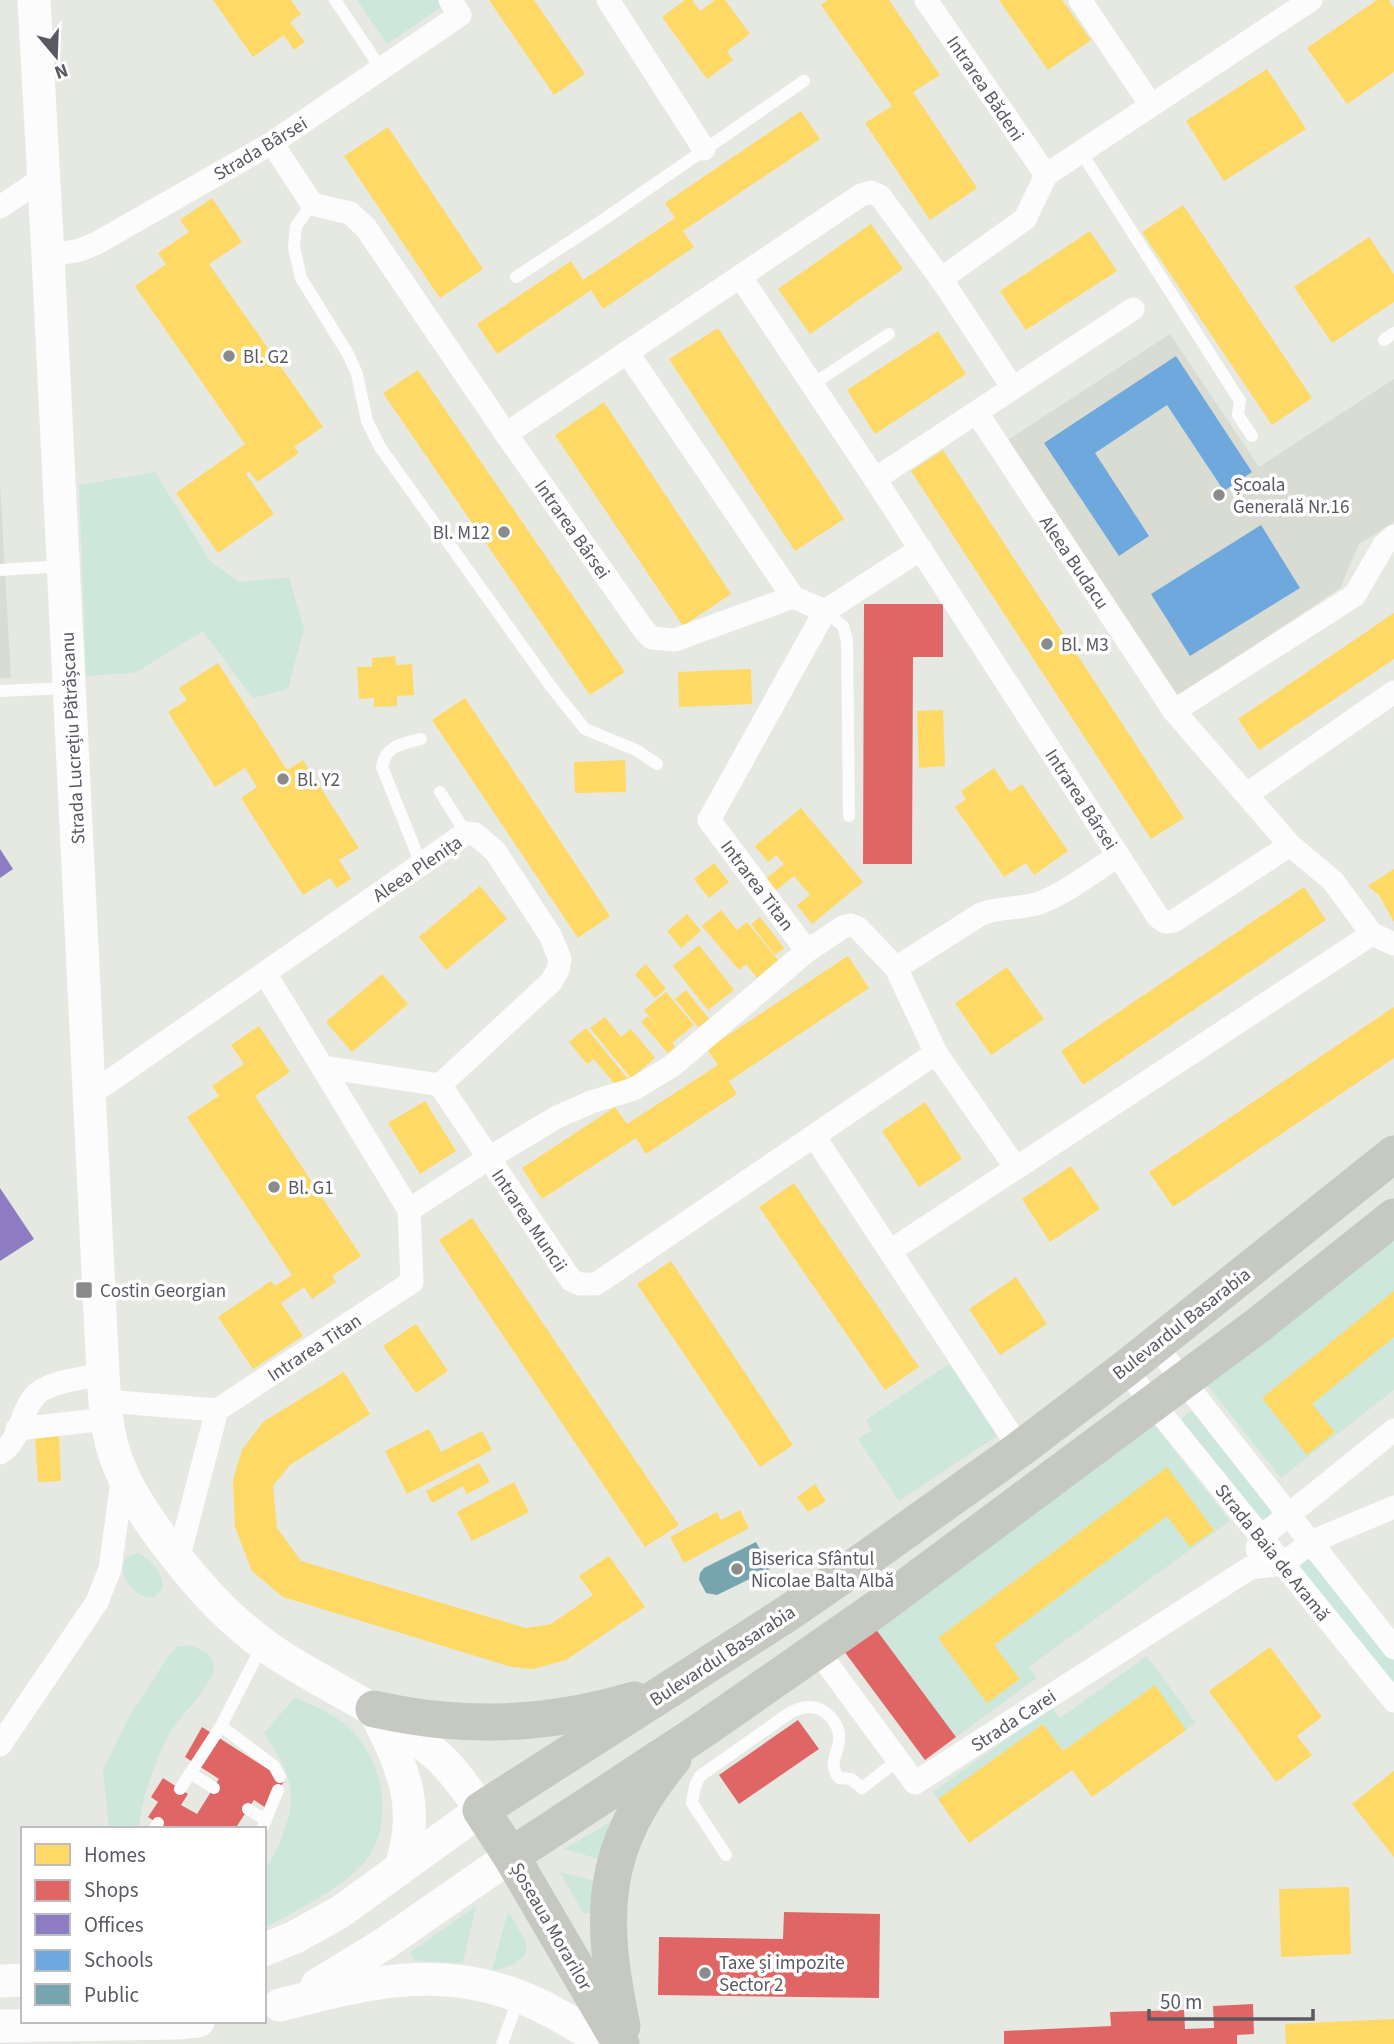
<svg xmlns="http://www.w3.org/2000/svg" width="1394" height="2044" viewBox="0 0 1394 2044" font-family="'Source Sans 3',sans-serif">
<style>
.education{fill:#d8dcd2}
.green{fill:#cee7dc}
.homes{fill:#ffd966}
.shops{fill:#e06666}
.offices{fill:#8e7cc3}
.schools{fill:#6fa8dc}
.public{fill:#76a5af}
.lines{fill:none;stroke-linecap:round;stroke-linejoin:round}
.lane{stroke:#fbfcfb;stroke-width:12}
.street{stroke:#fbfcfb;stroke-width:23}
.secondary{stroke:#fbfcfb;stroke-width:33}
.primary{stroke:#c5c9c2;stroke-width:37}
.poi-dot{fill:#8b8b8e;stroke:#fff;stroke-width:2.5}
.labels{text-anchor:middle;stroke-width:7;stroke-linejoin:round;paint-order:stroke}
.street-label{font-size:19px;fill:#5a5861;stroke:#fff}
.poi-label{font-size:19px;fill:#5a5861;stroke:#fff;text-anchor:start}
</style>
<rect width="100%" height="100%" fill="#e6e9e2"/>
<g class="education">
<polygon points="1170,334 1259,467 1394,379 1394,522 1359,544 1340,588 1178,697 1008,440"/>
<polygon points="0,483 11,678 0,678"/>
</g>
<g class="green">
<polygon points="357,0 439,0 443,6 387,44"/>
<polygon points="155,472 210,561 239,582 289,577 304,629 288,689 253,698 203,631 135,673 86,676 79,485"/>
<polygon points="1394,1233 1394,1390 1281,1478 1204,1381"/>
<polygon points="949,1364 997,1436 899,1501 858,1439 872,1430 866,1420"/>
<path d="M 1196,1410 L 1273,1508 C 1270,1517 1266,1519 1257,1520 L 1180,1423 C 1183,1415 1188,1411 1196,1410 Z"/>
<polygon points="1153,1423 1230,1521 1029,1667 1037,1678 956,1737 875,1628"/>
<path d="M 138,1553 C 151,1558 175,1585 155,1596 C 137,1606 103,1560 138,1553 Z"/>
<path d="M 1313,1558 L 1394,1653 L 1394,1693 L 1298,1571 C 1301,1563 1305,1560 1313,1558 Z"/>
<path d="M 191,1645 C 201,1649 212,1653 214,1665 C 216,1683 177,1718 168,1736 C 155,1762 141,1800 139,1829 L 109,1829 L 103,1770 L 129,1717 L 169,1655 L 177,1647 Z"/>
<polygon points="1147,1656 1196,1723 1186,1730 1154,1686 1063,1751 1043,1724 938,1799 933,1792 1051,1707 1060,1718"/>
<path d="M 295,1697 C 311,1705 328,1711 342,1722 C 381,1752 396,1814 369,1856 C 352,1883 293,1913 264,1928 C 264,1914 261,1886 264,1873 C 267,1865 273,1857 277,1849 C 299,1797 295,1780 264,1733 Z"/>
<polygon points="617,1818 606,1861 564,1849"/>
<polygon points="560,1872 600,1882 592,1913 584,1914"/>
<polygon points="476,1906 463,1963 414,1961 411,1952"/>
<polygon points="508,1911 527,1944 525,1956 514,1964 492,1971"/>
</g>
<g class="homes">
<polygon points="213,0 291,0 301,14 290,22 305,42 294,50 284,35 253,57"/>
<polygon points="489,0 534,0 585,74 554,95"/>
<polygon points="685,0 692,0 700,11 715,0 725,0 750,34 727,51 733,60 707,79 662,17"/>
<polygon points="828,0 889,0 940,75 913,92 977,188 930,220 865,123 892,106 821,5"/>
<polygon points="999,0 1062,0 1091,40 1048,70"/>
<polygon points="1377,0 1389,0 1394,8 1394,72 1347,104 1307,48"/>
<polygon points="1267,69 1306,129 1224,181 1186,121"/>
<polygon points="801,111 820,139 683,231 694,247 603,309 591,290 497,354 477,324 571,261 583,280 675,218 665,203"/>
<polygon points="388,127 483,269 440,298 344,156"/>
<polygon points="212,198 242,242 209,264 323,427 294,447 299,453 257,482 249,471 246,474 274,514 218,553 176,493 245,444 135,286 166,264 158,253 189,232 180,220"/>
<polygon points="1183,205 1312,398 1272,425 1142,232"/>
<polygon points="871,224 903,269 810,334 778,289"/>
<polygon points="1090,231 1117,271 1026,330 1000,291"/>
<polygon points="1369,237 1394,274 1394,302 1332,343 1294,287"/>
<polygon points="718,328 844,519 795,551 669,359"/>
<polygon points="938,331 966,374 875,434 847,390"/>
<polygon points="418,370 625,672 590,695 383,393"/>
<polygon points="604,402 731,594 683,626 555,435"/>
<polygon points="943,450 1184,818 1151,839 911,471"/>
<polygon points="1394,613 1394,659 1259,750 1238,719"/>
<polygon points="395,656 396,665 412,664 414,695 397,696 397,706 374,707 374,698 359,699 357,667 372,667 372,658"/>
<polygon points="218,663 287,770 303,760 359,848 339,860 351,879 337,888 330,878 303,895 241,798 257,787 245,768 215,787 168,712 187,700 179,688"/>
<polygon points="751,669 752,704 679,707 678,672"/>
<polygon points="465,698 610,916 578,938 432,720"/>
<polygon points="943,710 945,766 919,768 917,711"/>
<polygon points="625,760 626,792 575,793 574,762"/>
<polygon points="994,768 1010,792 1022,784 1068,851 1034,875 1026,863 1004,877 955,807 966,799 961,791"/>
<polygon points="801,808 863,882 812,924 797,905 810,895 794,876 774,892 764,880 784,864 776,855 768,862 755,846"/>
<polygon points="714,863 729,882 709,898 694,879"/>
<polygon points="1394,869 1394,922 1379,895 1368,886"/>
<polygon points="480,886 507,919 446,970 419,937"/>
<polygon points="1304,887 1326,920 1083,1085 1061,1051"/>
<polygon points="721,910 737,930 747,922 778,960 757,978 746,964 739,970 702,926"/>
<polygon points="687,914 701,931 681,948 667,931"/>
<polygon points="760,917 784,948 775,955 751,924"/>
<polygon points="699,945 734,990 708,1010 673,966"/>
<polygon points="848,956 869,988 729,1081 737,1094 646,1154 636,1138 542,1199 522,1168 615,1107 627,1124 718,1065 707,1049"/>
<polygon points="646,964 666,989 655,998 635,974"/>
<polygon points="1007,967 1044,1019 991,1055 955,1003"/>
<polygon points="382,974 408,1004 352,1052 326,1022"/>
<polygon points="686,990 709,1019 698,1027 675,999"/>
<polygon points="666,992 694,1025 672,1043 675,1047 668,1053 641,1022 648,1016 659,1027 644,1010"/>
<polygon points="1394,1007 1394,1058 1173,1207 1149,1172"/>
<polygon points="605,1017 621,1037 631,1029 655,1058 631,1078 590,1028"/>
<polygon points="259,1026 290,1072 255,1096 361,1256 332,1276 336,1282 312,1299 304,1287 281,1303 303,1336 253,1369 218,1317 271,1281 275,1286 292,1275 187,1117 219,1096 212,1086 244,1064 231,1045"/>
<polygon points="586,1028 628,1079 618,1088 594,1059 587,1064 569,1042"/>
<polygon points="425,1101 456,1151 420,1174 388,1123"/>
<polygon points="925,1102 962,1159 919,1187 882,1131"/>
<polygon points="1071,1166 1100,1209 1050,1242 1022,1199"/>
<polygon points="794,1183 919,1367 885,1390 759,1207"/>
<polygon points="472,1218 679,1525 645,1547 439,1240"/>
<polygon points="671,1261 793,1445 760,1467 637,1284"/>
<polygon points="1016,1277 1047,1324 1000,1355 969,1309"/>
<polygon points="1394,1291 1394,1337 1312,1404 1335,1432 1307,1455 1262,1398"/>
<polygon points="416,1324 448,1371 416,1393 383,1346"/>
<polygon points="344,1372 370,1414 290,1465 273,1486 277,1528 301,1561 526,1628 551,1624 593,1595 579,1576 609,1556 645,1607 566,1660 533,1669 512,1667 283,1597 252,1571 235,1527 233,1480 242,1450 263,1422"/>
<polygon points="429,1429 441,1452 482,1431 492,1450 407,1494 385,1451"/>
<polygon points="59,1434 61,1481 38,1482 35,1436"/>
<polygon points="479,1463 490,1482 467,1494 463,1486 432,1503 426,1491"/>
<polygon points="1167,1467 1214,1530 1190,1547 1167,1516 994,1645 1020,1679 987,1703 938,1638"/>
<polygon points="514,1482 529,1512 472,1541 457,1512"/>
<polygon points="815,1484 826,1501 808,1512 797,1497"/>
<polygon points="740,1510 749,1528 684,1563 670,1537 717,1512 721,1520"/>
<polygon points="1270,1647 1322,1717 1297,1736 1312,1755 1276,1782 1209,1691"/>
<polygon points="1155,1685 1186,1730 1092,1797 1072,1770 969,1843 938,1799 1043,1724 1063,1751"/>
<polygon points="1394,1771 1394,1857 1352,1804"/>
<polygon points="1349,1887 1351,1954 1281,1957 1279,1889"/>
<polygon points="1394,2019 1394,2044 1286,2044 1285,2024"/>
</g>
<g class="shops">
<polygon points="864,604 943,604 943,657 913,657 912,864 863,864"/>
<polygon points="875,1628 956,1737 925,1760 844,1651"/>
<polygon points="798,1720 819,1749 739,1804 719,1775"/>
<polygon points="202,1727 285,1780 266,1808 254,1800 235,1829 167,1829 148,1817 158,1802 151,1797 163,1778 188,1794 181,1805 197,1814 219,1779 185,1757"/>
<polygon points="784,1912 880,1914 879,1998 658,1995 659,1937 783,1939"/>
<polygon points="1253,2004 1254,2034 1237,2035 1237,2044 1004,2044 1004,2031 1111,2026 1110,2012 1184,2010 1185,2029 1214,2028 1213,2006"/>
</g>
<g class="offices">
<polygon points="0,849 13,869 0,878"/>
<polygon points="0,1188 34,1239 0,1261"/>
</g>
<g class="schools">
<polygon points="1176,356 1252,472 1224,491 1167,405 1095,453 1149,536 1119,556 1044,443"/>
<polygon points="1261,525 1300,588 1190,656 1151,594"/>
</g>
<polygon class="public" points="756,1542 770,1569 717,1595 706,1593 699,1580 700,1573 704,1568"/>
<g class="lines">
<g class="lane">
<polyline points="335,0 382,70"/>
<polyline points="1081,152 1240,401 1238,415 1252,436"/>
<polyline points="312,204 296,226 294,248 301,278 348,354 357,374 367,421 380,447 552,688 585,729 636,750 657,764"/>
<polyline points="516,277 600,222 804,81"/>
<polyline points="1384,340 1394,333"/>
<polyline points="813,384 889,334"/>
<polyline points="0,570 62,566"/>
<polyline points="825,611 843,626 847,640 849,816"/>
<polyline points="0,691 69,688"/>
<path d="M 421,739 C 402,744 386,745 382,767 L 421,864"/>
<polyline points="440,792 466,833"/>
<polyline points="221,1726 274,1766 280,1777"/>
<polyline points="190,1773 214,1788"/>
<polyline points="180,1789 221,1726 263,1644"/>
<polyline points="248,1809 266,1820"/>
<polyline points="154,1829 158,1823"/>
<polyline points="262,1829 278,1790"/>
<path d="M 726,1855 L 692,1803 L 695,1786 L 700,1776 L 791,1712 C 796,1710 802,1707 808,1707 C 825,1706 841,1724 839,1741 C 837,1756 828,1764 839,1778 L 851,1779 L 862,1788 L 898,1760"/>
<polyline points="502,2044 519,1998"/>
</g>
<g class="street">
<polyline points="608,0 704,149"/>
<polyline points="926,0 1046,175"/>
<polyline points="1080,0 1151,105"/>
<polyline points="272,143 312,204 350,213 366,228 506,434 644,630 652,638 675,640 793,597"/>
<polyline points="0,207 43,178"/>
<polyline points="48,256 80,250 97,243 272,143 460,15 450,0"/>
<polyline points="740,276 875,479 1158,917 1165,922 1174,921 1290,845"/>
<polyline points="941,279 1025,219 1046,175 1311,0"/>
<polyline points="627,352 793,597 825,611"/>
<polyline points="1013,388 1133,309"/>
<polyline points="977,413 1174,711 1290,845 1333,881 1372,934 1394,944"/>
<polyline points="506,434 861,195 871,192 880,196 941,279 1013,388 875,479"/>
<polyline points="1174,711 1355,595 1384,545 1394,536"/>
<polyline points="1247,794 1394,692"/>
<polygon points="851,925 858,928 896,968 936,1053 596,1284 580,1284 571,1280 489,1158 557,1117 591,1102 634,1089 672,1066 807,951 843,927"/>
<polyline points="807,951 709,820 825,611 921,549"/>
<path d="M 896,968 L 981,914 C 999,907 1018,909 1036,904 C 1062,896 1094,871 1118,856"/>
<polyline points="265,973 409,1210"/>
<polyline points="936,1053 1016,1168"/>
<polyline points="91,1094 466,833 475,834 495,851 550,935 560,959 558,970 551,982 440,1085"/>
<polyline points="814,1136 1020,1449"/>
<polyline points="890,1251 1372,934"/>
<polyline points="1155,1345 1394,1648"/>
<polyline points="1125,1369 1394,1701"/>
<polyline points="105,1401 217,1410 412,1282 409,1210 489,1158 440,1085 323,1067"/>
<polyline points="17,1429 107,1419"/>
<path d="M 0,1453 C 22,1441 20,1407 39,1392 C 54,1381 85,1378 103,1374"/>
<polyline points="1257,1549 1261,1537 1394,1430"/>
<polyline points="178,1560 217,1410"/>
<polyline points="817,1650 915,1783 1250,1568 1283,1564 1311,1542 1394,1507"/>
<polyline points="0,1745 97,1602 110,1569 123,1474"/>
</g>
<g class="secondary">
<path d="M 34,0 L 48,256 L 103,1374 C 105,1402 106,1431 116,1458 C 127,1490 147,1518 167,1545 C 201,1590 237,1629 285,1659 C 338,1692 396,1717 442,1760 C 457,1775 469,1792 481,1810 L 340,1912 L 295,1937 L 264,1950"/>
<path d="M 375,1712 C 403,1767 422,1808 400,1869"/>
<polyline points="0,1981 23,1980"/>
<polyline points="317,1985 384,1944 511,1856"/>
<path d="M 280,2005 C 362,1984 435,1964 518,1996 C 549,2008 579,2027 608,2044"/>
<polyline points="0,2026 178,2023 198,2021"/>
</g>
<g class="primary">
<path d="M 374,1709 C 397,1714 420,1718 443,1720 C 507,1726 573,1718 634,1700"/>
<polyline points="511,1856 701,1731 879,1607 1257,1326 1394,1217"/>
<path d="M 622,2026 C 599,1916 599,1848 673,1759"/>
<polyline points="621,2044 511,1856 481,1810 788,1613 849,1571 1020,1449 1125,1369 1394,1154"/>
</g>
</g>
<g class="poi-dot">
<circle cx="229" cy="356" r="7"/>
<circle cx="1219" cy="495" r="7"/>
<circle cx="504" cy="532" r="7"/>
<circle cx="1047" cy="644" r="7"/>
<circle cx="283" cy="779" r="7"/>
<circle cx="274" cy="1187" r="7"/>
<rect x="75" y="1281" width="18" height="18" rx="3.5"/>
<circle cx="737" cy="1569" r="7"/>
<circle cx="705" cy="1973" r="7"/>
</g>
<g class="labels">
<g class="street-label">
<text transform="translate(986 88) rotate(56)" y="7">Intrarea Bădeni</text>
<text transform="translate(260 148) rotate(-31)" y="7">Strada Bârsei</text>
<text transform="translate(573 529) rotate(55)" y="7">Intrarea Bârsei</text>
<text transform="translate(1075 562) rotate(56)" y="7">Aleea Budacu</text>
<text transform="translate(72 738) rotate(-93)" y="7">Strada Lucrețiu Pătrășcanu</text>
<text transform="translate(1082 799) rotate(57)" y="7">Intrarea Bârsei</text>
<text transform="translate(417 868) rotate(-34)" y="7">Aleea Plenița</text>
<text transform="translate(758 885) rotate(53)" y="7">Intrarea Titan</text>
<text transform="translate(530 1220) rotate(56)" y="7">Intrarea Muncii</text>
<text transform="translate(1181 1323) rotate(-38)" y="7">Bulevardul Basarabia</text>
<text transform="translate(314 1347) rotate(-33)" y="7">Intrarea Titan</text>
<text transform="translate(1273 1552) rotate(51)" y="7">Strada Baia de Aramă</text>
<text transform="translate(722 1655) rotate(-33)" y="7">Bulevardul Basarabia</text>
<text transform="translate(1013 1720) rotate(-33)" y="7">Strada Carei</text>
<text transform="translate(552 1926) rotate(60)" y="7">Șoseaua Morarilor</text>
</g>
<g class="poi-label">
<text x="243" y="363">Bl. G2</text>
<text x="1233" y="491">Școala<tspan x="1233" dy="22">Generală Nr.16</tspan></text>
<text x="490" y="539" text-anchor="end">Bl. M12</text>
<text x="1061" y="651">Bl. M3</text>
<text x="297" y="786">Bl. Y2</text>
<text x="288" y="1194">Bl. G1</text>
<text x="100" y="1297">Costin Georgian</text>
<text x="751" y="1565">Biserica Sfântul<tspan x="751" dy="22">Nicolae Balta Albă</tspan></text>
<text x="719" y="1969">Taxe și impozite<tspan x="719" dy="22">Sector 2</tspan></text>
</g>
</g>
<rect x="21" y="1827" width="245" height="196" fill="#ffffff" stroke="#bdbcc0" stroke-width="2"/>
<rect x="35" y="1844" width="35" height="21" fill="#ffd966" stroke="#bdbcc0" stroke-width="2"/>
<text x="84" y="1862" font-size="21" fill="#5a5861">Homes</text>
<rect x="35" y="1880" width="35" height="21" fill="#e06666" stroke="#bdbcc0" stroke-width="2"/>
<text x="84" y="1897" font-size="21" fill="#5a5861">Shops</text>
<rect x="35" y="1914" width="35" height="21" fill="#8e7cc3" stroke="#bdbcc0" stroke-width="2"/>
<text x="84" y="1932" font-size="21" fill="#5a5861">Offices</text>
<rect x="35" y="1950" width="35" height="21" fill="#6fa8dc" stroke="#bdbcc0" stroke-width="2"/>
<text x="84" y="1967" font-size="21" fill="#5a5861">Schools</text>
<rect x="35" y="1984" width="35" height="21" fill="#76a5af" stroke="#bdbcc0" stroke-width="2"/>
<text x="84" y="2002" font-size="21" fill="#5a5861">Public</text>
<g transform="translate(56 56) rotate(161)" stroke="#ffffff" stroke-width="5" paint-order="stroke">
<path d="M0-5L12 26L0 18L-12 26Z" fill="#5a5861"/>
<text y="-10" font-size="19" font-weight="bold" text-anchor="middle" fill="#5a5861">N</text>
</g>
<path d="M1149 2009v10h164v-10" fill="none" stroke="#5a5861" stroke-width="3.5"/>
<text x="1160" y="2009" font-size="21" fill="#5a5861" stroke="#ffffff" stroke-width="5" paint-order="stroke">50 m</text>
</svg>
